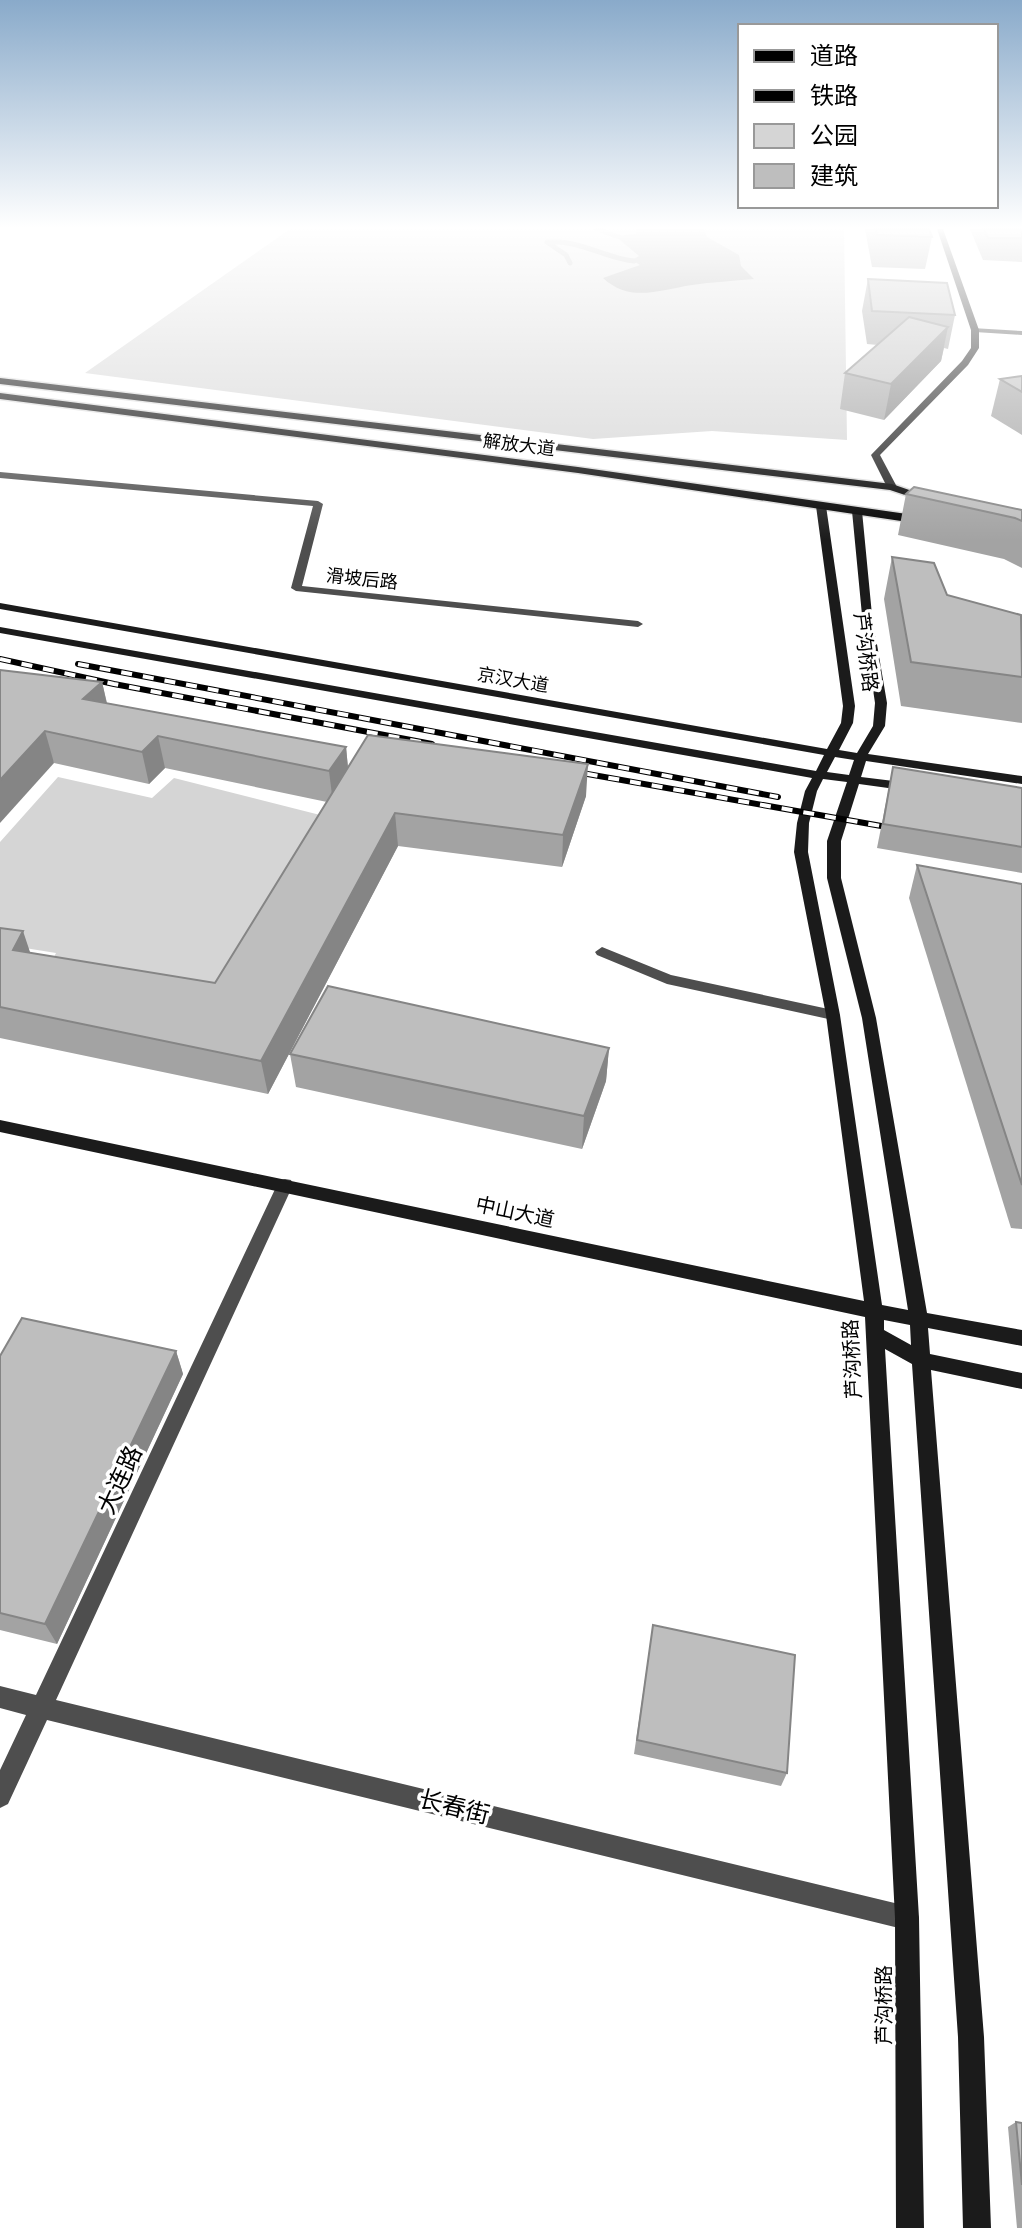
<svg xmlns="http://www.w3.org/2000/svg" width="1022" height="2228" viewBox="0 0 1022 2228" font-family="Commissioner,'Noto Sans SC',sans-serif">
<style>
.green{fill:#d5d5d5}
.water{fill:#9c9c9c}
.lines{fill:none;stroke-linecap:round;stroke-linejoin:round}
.stream{stroke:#9c9c9c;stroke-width:5}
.primary-casing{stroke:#dbdbdb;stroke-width:3}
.street{fill:#4e4e4e;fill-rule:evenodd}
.secondary{fill:#1b1b1b;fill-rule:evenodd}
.primary{fill:#000;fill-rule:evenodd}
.rail-casing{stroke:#000;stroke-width:6}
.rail{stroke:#fff;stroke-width:4;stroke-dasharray:11;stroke-linecap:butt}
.wall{fill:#a3a3a3}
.shaded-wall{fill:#858585}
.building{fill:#bebebe;stroke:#858585;stroke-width:2}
.labels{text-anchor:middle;stroke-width:7;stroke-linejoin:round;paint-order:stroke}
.far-street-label{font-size:18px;fill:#000;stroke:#fff}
.street-label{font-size:20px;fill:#000;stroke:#fff}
.near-street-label{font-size:24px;fill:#000;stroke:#fff}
</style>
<rect width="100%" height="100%" fill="#fff"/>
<g class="green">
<polygon points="290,229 844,229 847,440 712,431 593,439 85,373"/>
<polygon points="58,777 152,798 174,778 328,817 212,1008 42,981 56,953 0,944 0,842"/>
</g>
<path class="water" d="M 636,229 L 704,229 L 707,237 L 739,255 L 741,266 L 754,279 C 733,281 712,282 692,285 C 659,290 630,303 603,278 L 640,265 L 632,260 L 639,256 L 620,240 L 624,235 L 636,234 Z"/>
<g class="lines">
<g class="stream">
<polyline points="597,229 622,238"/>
<path d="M 570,263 L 566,255 L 547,242 C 578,239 604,258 634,261"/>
</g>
<g class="primary-casing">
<g id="primary">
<polygon points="0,378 892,484 938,500 932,504 890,490 0,384"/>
<polygon points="0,393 578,467 928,517 934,521 928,525 578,473 0,399"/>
</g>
</g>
<g class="street">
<polygon points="972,328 1022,331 1022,335 975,332"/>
<polygon points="0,472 318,501 323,504 302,586 638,621 643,624 638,627 296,591 291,588 313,506 0,478"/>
<polygon points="602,947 671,975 833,1010 840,1015 833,1020 667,984 597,955 595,952"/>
<polygon points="285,1179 291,1180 293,1185 56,1700 907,1906 916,1909 919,1918 916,1927 907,1930 47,1720 8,1804 0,1808 0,1770 26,1715 0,1708 0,1686 36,1695 277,1185 279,1180"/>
</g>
<g class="secondary">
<polygon points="937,229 943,229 979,330 979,348 968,365 880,455 897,487 892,490 887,487 871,455 962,361 971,348 971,330"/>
<path d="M 821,503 L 826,506 L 855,706 L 853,723 L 839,750 L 857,753 L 873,726 L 875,703 L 862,615 L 852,511 L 857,508 L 862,511 L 872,615 L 887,703 L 885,726 L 868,754 L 1022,776 L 1022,784 L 866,761 L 861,777 L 910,783 L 916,787 L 910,791 L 859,784 L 841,841 L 841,878 L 876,1018 L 927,1313 L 1022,1330 L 1022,1346 L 928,1328 L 930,1354 L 1022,1373 L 1022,1389 L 931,1370 L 984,2037 L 991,2228 L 963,2228 L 958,2037 L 912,1364 L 885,1349 L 919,1918 L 924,2228 L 896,2228 L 895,1918 L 865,1317 L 0,1132 L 0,1120 L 864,1301 L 826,1015 L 794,852 L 797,823 L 805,791 L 812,778 L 0,633 L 0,627 L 816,771 L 824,755 L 0,609 L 0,603 L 827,749 L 841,723 L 843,706 L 816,506 ZM 835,757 L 854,760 L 849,775 L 827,772 ZM 823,779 L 847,782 L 827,841 L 827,878 L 862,1018 L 908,1310 L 882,1305 L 840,1015 L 808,852 L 809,823 L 817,791 ZM 884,1320 L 910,1325 L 911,1345 L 884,1330 Z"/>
</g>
<use href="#primary" class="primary"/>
<g class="rail-casing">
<g id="rail">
<polyline points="0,659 114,684 432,744"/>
<polyline points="78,664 778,797"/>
<polyline points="565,770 904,830"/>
</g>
</g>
<use href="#rail" class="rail"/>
</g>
<g class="wall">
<polygon points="865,229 929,229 932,237 925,269 872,267"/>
<polygon points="970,229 1022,229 1022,262 983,260"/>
<polygon points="868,279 955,315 948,349 944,348 941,361 884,420 840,409 845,373 878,345 867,344 862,311"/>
<polygon points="1022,376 1022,435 991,416 1000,379"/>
<polygon points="906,494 1022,510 1022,568 1004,559 898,535"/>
<polygon points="892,557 947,595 1022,616 1022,723 901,706 884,599"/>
<polygon points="0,670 102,682 107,703 346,747 348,768 586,796 562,867 398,846 268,1094 0,1038 0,928 30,953 215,983 327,802 165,768 149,784 54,763"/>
<polygon points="893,767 1022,788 1022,873 877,848"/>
<polygon points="917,865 1022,884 1022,1229 1011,1228 909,898"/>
<polygon points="609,1048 606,1081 582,1149 296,1087 290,1054"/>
<polygon points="176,1351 183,1374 57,1644 0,1630 0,1356"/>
<polygon points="653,1625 787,1773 781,1786 634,1754"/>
<polygon points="1016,2122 1022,2123 1022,2228 1017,2228 1008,2127"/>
</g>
<g class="shaded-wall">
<polygon points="948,327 941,361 884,420 891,384"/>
<polygon points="102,682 109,714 83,699"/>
<polygon points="45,731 54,763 0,823 0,780"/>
<polygon points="158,736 165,768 149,784 142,752"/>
<polygon points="346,747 349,779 333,803 329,771"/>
<polygon points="588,764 586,796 562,867 563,835"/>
<polygon points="395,813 398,846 268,1094 261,1061"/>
<polygon points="23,931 34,964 13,950"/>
<polygon points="609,1048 606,1081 582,1149 584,1116"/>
<polygon points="176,1351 183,1374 57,1644 45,1624"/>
</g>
<g class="building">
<polygon points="876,229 929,229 932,237 877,235"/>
<polygon points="984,229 1022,229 1022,238 988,238"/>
<polygon points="868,279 947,283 955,315 872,311"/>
<polygon points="909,317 948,327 891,384 845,373"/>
<polygon points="1022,376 1022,392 1000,379"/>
<polygon points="914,487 1022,510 1022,521 1015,518 906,494"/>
<polygon points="892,557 934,563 947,595 1021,615 1022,677 911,662"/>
<polygon points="0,670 102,682 83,699 346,747 329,771 158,736 142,752 45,731 0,780"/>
<polygon points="368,735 588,764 563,835 395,813 261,1061 0,1007 0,928 23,931 13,950 215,983"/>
<polygon points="893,767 1022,788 1022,847 883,824"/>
<polygon points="917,865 1022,884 1022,1185"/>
<polygon points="328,986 609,1048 584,1116 290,1054"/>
<polygon points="22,1318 176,1351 45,1624 0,1613 0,1356"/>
<polygon points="653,1625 795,1655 787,1773 637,1740"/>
<polygon points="1016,2122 1022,2123 1022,2185"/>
</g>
<linearGradient id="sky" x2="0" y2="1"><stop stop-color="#89aaca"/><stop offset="0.42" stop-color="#fff"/><stop offset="1" stop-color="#fff" stop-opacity="0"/></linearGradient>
<rect width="1022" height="541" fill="url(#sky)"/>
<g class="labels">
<g class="far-street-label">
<text transform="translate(519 445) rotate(7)" y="6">解放大道</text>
<text transform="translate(362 579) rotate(6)" y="6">滑坡后路</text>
<text transform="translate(513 680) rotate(10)" y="6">京汉大道</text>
</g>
<g class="street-label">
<text transform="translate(866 652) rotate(83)" y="7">芦沟桥路</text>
<text transform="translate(515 1212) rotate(12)" y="7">中山大道</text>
<text transform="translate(852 1359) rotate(-93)" y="7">芦沟桥路</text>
<text transform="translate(884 2005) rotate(-90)" y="7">芦沟桥路</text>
</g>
<g class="near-street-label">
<text transform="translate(120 1480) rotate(-65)" y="8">大连路</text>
<text transform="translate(454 1807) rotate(14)" y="8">长春街</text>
</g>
</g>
<rect x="738" y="24" width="260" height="184" fill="#ffffff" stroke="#999999" stroke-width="2"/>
<rect x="754" y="50" width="40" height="12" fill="#000000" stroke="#999999" stroke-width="2"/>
<text x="810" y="64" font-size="24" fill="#000000">道路</text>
<rect x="754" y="90" width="40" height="12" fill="#000000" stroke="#999999" stroke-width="2"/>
<text x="810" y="104" font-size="24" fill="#000000">铁路</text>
<rect x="754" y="124" width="40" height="24" fill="#d5d5d5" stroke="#999999" stroke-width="2"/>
<text x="810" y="144" font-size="24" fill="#000000">公园</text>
<rect x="754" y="164" width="40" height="24" fill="#bebebe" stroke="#999999" stroke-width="2"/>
<text x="810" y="184" font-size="24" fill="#000000">建筑</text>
</svg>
